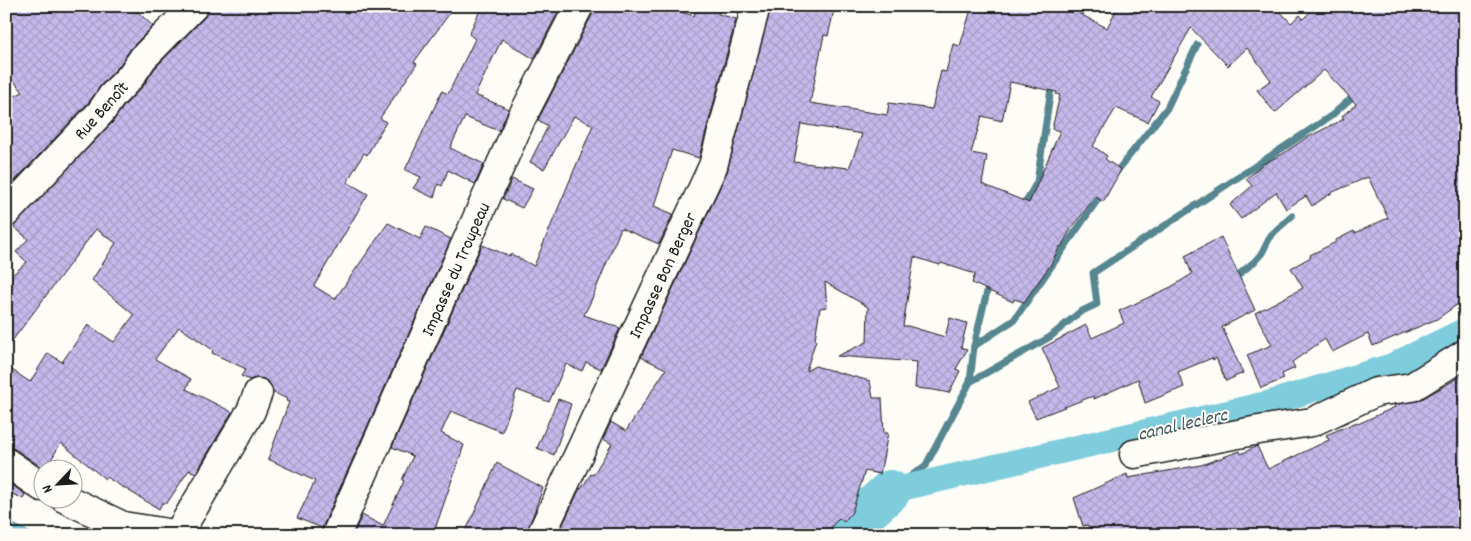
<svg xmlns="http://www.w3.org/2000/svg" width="1471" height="541" viewBox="0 0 1471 541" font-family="Dekko,sans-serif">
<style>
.water{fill:#7fcddc;stroke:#57868f}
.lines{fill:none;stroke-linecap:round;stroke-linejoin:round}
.stream{stroke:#57868f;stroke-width:7}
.canal{stroke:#7fcddc;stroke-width:25}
.river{stroke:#7fcddc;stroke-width:42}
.building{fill:url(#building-cross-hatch);stroke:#1c1c1c;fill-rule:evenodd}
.minor-casing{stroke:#1c1c1c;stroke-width:31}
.minor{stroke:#fdfcf7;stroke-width:28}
.labels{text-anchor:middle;stroke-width:4;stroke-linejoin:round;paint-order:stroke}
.street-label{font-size:18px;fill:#1c1c1c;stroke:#fdfcf7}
.water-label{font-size:19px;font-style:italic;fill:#3f5a5f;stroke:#fdfcf7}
</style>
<defs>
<pattern id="building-cross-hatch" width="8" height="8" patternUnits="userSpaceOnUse" patternTransform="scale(1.25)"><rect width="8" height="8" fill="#c4b9ea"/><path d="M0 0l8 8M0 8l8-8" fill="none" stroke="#a89ec8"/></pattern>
</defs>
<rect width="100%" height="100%" fill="#fdfcf7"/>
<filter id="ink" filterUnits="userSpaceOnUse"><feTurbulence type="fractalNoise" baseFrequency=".02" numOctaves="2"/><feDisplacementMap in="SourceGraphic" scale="10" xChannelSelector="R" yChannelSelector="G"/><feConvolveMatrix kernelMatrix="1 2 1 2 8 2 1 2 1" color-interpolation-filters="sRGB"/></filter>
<g filter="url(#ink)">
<polygon class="water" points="6,520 34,535 6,535"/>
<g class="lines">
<g class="stream">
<polyline points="1076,22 1084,6"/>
<polyline points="1114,175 1167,108 1197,45"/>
<polyline points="1022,209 1037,182 1052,82"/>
<polyline points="1231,281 1254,262 1262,253 1271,235 1292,216"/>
<polyline points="974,346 989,283"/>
<polyline points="970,382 1050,337 1080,312 1097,304 1093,273 1331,116 1357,93"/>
<polyline points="890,491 926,465 970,382 974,346 1014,320 1103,192"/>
</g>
<polyline class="canal" points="890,491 1269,403 1391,366 1465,330"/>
<polyline class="river" points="841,535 890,491"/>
</g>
<g class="building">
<polygon points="6,6 131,6 153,26 132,47 119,66 101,85 89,102 6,190 6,100 23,92 6,72"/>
<polygon points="209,6 455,6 414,62 417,64 380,118 386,122 367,155 364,153 347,182 368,194 314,286 335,299 388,223 420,239 426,227 451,239 322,528 297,518 315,481 268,459 289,402 286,401 287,399 273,392 270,384 264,379 256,378 249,380 241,376 246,369 212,353 213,350 179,327 155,359 191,379 186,389 232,412 196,473 189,470 167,503 162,503 159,509 106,477 105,479 61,443 46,468 43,468 15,449 6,447 6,366 30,382 48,353 62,362 88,325 114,342 134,315 92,280 116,243 96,229 6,349 6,280 27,262 16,252 28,239 13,226 112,123 124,106 144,85 155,68 205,17"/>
<polygon points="482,6 561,6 534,59 502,39 475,95 509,109 499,131 465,117 450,148 484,164 475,184 448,170 442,186 438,184 434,198 413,188 421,177 405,170 442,91 448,94 475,39 469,34"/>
<polygon points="594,6 663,6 694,16 696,6 720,6 718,14 736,19 699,158 672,150 654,206 673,214 659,244 621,228 591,301 584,315 620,328 601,369 586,362 582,371 566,364 549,402 517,390 502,432 451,411 441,433 464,445 433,535 357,535 354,533 362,515 383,526 404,481 402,480 413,456 392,447 482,245 510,256 511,254 534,266 593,125 574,116 544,169 530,162 548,126 538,120 593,13"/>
<path d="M 771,6 L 835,6 L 828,36 L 824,35 L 810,103 L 887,115 L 889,103 L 932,109 L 941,71 L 946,72 L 953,44 L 960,46 L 972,6 L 1080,6 L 1078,13 L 1107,28 L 1118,6 L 1123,6 L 1136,13 L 1140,6 L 1275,6 L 1291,23 L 1300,15 L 1303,19 L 1316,6 L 1465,6 L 1465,299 L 1437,319 L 1373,346 L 1368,334 L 1332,352 L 1325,339 L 1292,362 L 1295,368 L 1282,374 L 1284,379 L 1261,388 L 1247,355 L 1272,345 L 1255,313 L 1303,288 L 1291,268 L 1311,257 L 1310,255 L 1336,242 L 1336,240 L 1354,231 L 1355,233 L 1388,218 L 1368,177 L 1333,192 L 1312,206 L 1306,196 L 1286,209 L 1276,192 L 1241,219 L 1230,205 L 1252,186 L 1246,179 L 1263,164 L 1281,155 L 1306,138 L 1344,119 L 1342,116 L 1356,104 L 1324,70 L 1275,113 L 1257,90 L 1271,80 L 1247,48 L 1228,66 L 1191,28 L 1151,97 L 1159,101 L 1148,122 L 1116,108 L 1093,146 L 1107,156 L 1105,159 L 1121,170 L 1103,202 L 1096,196 L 1071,229 L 1061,247 L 1060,246 L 1051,264 L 1024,302 L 1014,299 L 1013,302 L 972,283 L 975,274 L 941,263 L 940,265 L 914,257 L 903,326 L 908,326 L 945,337 L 950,318 L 967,323 L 961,347 L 967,350 L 956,369 L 960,371 L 949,393 L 934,390 L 915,388 L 917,362 L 837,356 L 867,342 L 868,307 L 825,282 L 827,307 L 820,308 L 815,339 L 816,340 L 806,371 L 815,366 L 870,381 L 873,398 L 882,398 L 884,433 L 888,433 L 880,474 L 865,471 L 852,512 L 844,522 L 839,518 L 824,535 L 558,535 L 580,488 L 581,489 L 591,474 L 593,475 L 612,444 L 603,439 L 611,422 L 626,431 L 666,369 L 641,357 L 727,172 ZM 1010,82 L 1057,92 L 1056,94 L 1060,95 L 1052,129 L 1060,131 L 1029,203 L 982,184 L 987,156 L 971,153 L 982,116 L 1002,121 ZM 801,124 L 862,134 L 849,168 L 794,162 Z"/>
<polygon points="512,179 533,189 522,208 503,199"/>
<polygon points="1221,237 1255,310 1222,327 1243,373 1226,381 1216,358 1213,360 1212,358 1178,372 1184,387 1145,403 1138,379 1094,399 1093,396 1036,418 1028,402 1060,387 1042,348 1086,325 1092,338 1124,323 1119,311 1171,287 1192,274 1185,256"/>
<polygon points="1465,374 1465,535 1089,535 1088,525 1083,526 1074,498 1127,474 1128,478 1201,465 1240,451 1241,454 1257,446 1268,469 1329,440 1326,435 1357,422 1358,424 1395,407 1394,405 1420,400"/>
<polygon points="558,399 571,404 554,455 537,448"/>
<polygon points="497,463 543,488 526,535 464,535"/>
<polygon points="6,481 25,494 23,499 6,491"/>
</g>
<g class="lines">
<g class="minor-casing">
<g id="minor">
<polyline points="6,213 101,112 112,96 131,76 143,58 194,6"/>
<polyline points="1134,454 1259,430 1312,422 1376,392 1412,387 1465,354"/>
<polyline points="6,462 42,487"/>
<polyline points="64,498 123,526 181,535"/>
<polyline points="178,534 251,411 258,393"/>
<polyline points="336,535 522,117 579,6"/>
<polyline points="541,535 713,166 756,6"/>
</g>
</g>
<use href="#minor" class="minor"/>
</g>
</g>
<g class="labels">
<g class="street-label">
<text transform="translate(101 110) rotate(-48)" y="6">Rue Benoît</text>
<text transform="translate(455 269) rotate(-66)" y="6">Impasse du Troupeau</text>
<text transform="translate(662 275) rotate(-65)" y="6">Impasse Bon Berger</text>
</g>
<g class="water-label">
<text transform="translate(1182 423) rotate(-13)" y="7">canal leclerc</text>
</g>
</g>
<rect width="1471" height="541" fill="none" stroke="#fdfcf7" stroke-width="25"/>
<rect x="12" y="12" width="1446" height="516" fill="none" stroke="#1c1c1c" stroke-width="2" filter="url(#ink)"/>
<g transform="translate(58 484) rotate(245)"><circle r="24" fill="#fdfcf7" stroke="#a3a29f"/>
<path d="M0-4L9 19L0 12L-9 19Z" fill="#1c1c1c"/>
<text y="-8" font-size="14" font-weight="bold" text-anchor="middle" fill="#1c1c1c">N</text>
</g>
</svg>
